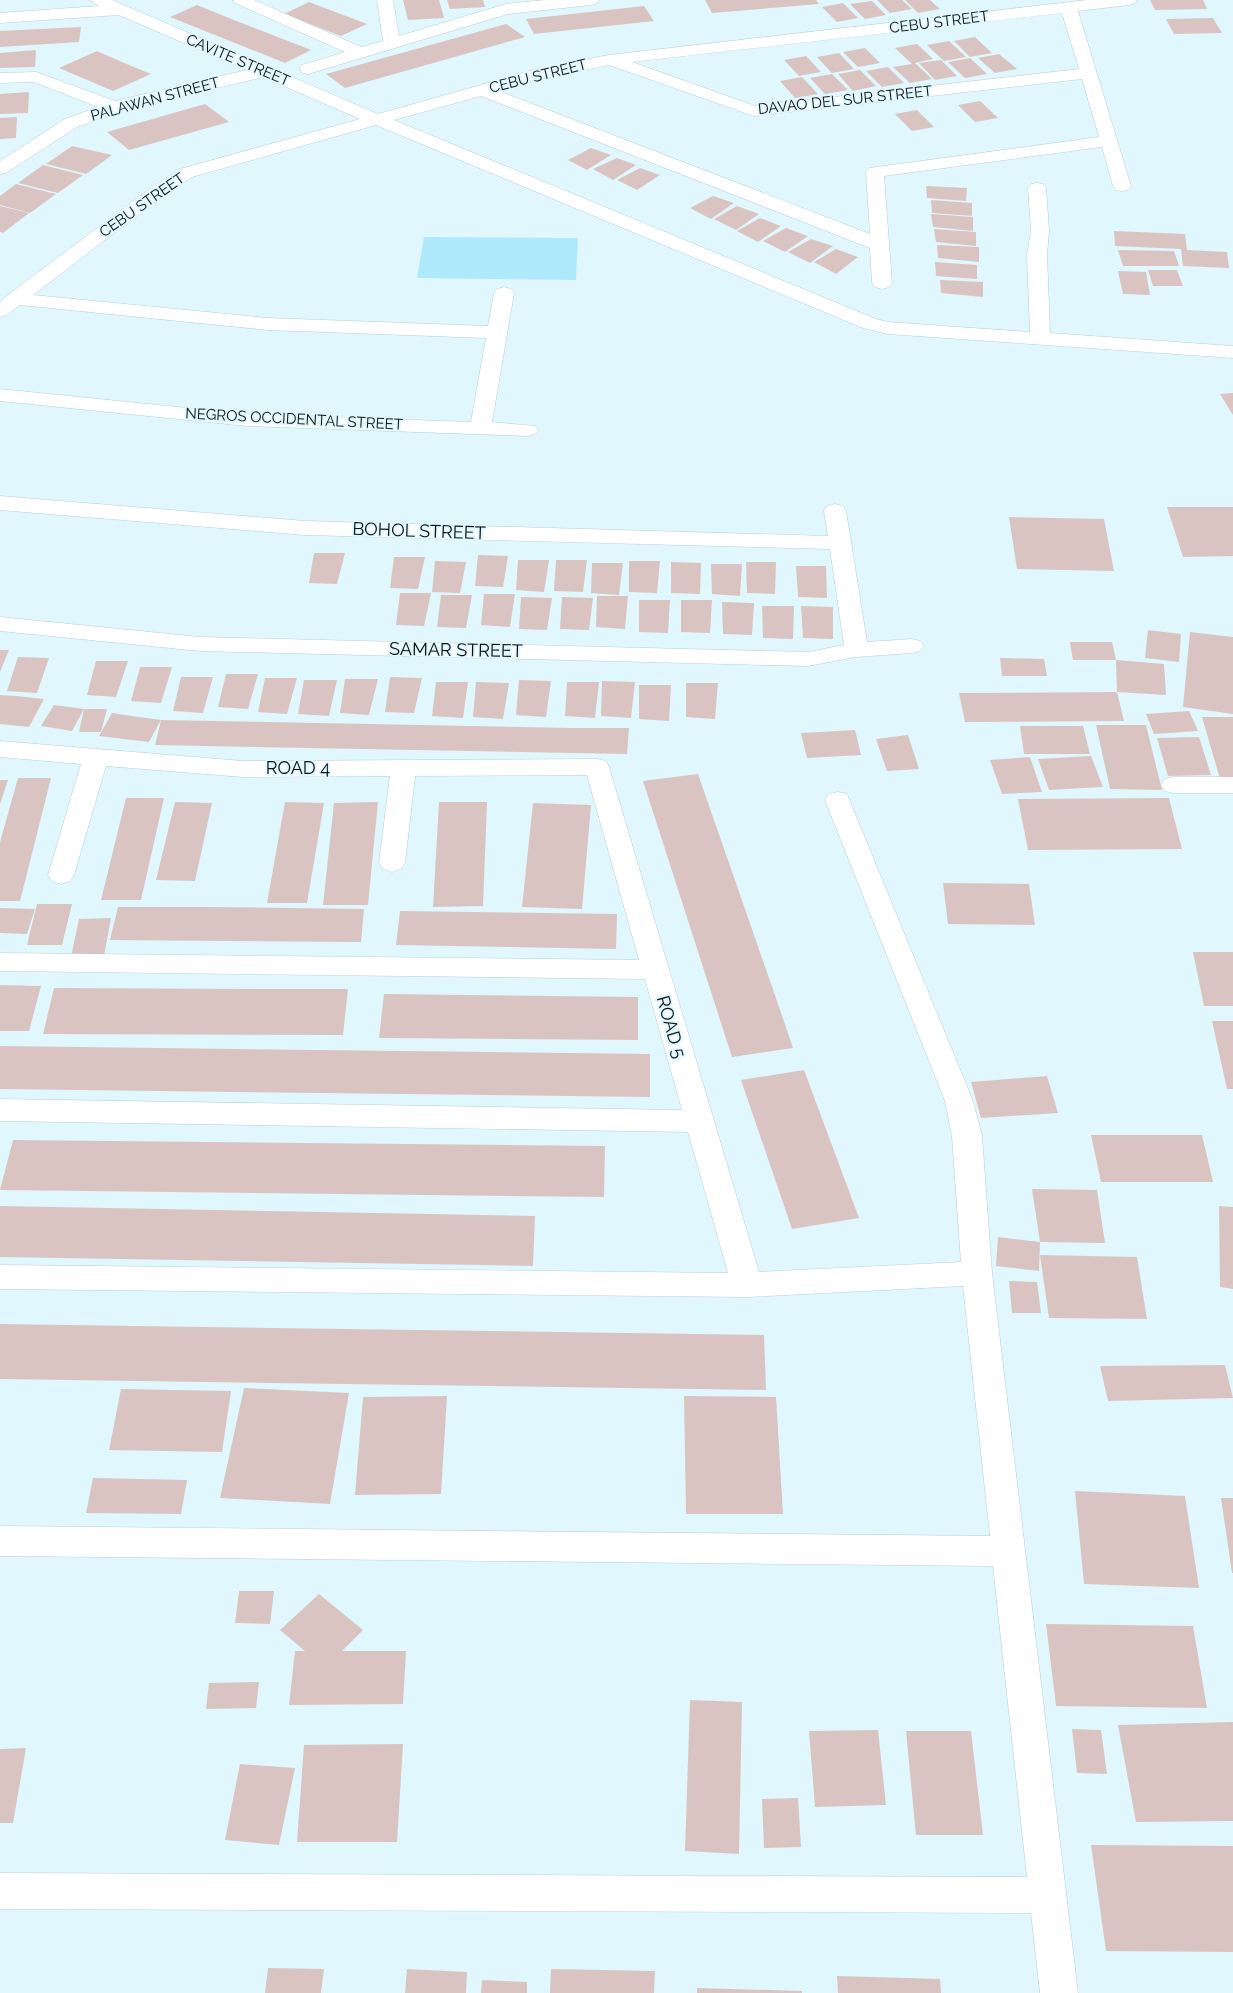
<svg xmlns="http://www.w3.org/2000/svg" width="1233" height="1993" viewBox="0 0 1233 1993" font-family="Raleway,sans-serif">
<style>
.green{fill:#aee9fc}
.building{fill:#dac4c2}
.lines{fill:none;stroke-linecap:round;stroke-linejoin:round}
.minor-casing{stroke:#b9ced5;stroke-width:1}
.minor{fill:#fff;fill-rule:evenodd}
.labels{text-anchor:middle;stroke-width:4;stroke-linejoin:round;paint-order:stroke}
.far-street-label{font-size:15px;fill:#091013;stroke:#e1f7fe}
.street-label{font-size:18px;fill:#091013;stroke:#e1f7fe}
</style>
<rect width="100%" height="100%" fill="#e1f7fe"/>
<polygon class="green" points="424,237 578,238 576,280 417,278"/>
<g class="building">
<polygon points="403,0 439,0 444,18 408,20"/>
<polygon points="447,0 483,0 485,7 450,9"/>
<polygon points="705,0 816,0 819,4 712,13"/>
<polygon points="877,0 902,0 912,9 890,13"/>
<polygon points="905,0 930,0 940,9 918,13"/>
<polygon points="1150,0 1203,0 1207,9 1155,10"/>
<polygon points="872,1 886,15 865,19 850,4"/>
<polygon points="309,2 367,24 341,36 284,14"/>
<polygon points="843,3 858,18 837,22 822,7"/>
<polygon points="197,5 239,22 311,50 285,63 170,17"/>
<polygon points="644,6 654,21 534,34 526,19"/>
<polygon points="1213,18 1222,33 1174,34 1166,19"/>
<polygon points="506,24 525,37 345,88 326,74"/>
<polygon points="81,27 79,42 0,47 0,31"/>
<polygon points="975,37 992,53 970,57 954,41"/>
<polygon points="949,41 966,57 944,61 927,45"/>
<polygon points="917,44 933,59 915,63 932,79 910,83 893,67 912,64 895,48"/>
<polygon points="865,48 880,63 858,67 843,52"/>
<polygon points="36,50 35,67 0,68 0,53"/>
<polygon points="97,51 124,63 151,74 113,91 59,68"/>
<polygon points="839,53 854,69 832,73 817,57"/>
<polygon points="999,54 1017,69 995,73 978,58"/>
<polygon points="806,56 821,72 799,76 784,60"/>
<polygon points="970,58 987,74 965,78 948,62"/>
<polygon points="941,60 957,76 935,80 919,63"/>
<polygon points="888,67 904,83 882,87 866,71"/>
<polygon points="860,70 876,86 853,91 838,74"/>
<polygon points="832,74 848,90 825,94 810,78"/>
<polygon points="802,77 818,94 795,98 780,81"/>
<polygon points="29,92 28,113 0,114 0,94"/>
<polygon points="980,101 998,118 975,122 958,105"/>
<polygon points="205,104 229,122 129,150 107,132"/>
<polygon points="917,110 934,127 912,131 895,114"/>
<polygon points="17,117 16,138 0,139 0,118"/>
<polygon points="72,146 112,155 86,174 46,164"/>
<polygon points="591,148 611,155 587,170 568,160"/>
<polygon points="617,158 636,165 613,180 593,169"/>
<polygon points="43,165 83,175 58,193 18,183"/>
<polygon points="640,168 660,175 637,190 617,180"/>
<polygon points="16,184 56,194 30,213 0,205 0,196"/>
<polygon points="926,186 967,188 966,201 927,198"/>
<polygon points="713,196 734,203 711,219 690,208"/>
<polygon points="931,200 972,203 972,216 932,213"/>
<polygon points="0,206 29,213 3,233 0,232"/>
<polygon points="737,206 759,214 736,230 714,219"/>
<polygon points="931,214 973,217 973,231 933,227"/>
<polygon points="760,218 781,226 758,242 737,231"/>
<polygon points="786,228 808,236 785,252 763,241"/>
<polygon points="934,229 976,232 976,246 936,242"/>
<polygon points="1114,231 1185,234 1187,250 1227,252 1229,268 1183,266 1181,249 1115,246"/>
<polygon points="811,239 833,246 810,263 788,252"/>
<polygon points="937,245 979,247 979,262 938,258"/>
<polygon points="836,249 858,257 836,274 814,262"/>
<polygon points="1118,250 1174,251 1179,266 1123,266"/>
<polygon points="935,262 977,265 977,279 936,276"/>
<polygon points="1148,270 1177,270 1183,286 1153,286"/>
<polygon points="1118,271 1146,272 1150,295 1123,294"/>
<polygon points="940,280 983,282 983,297 941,293"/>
<polygon points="1233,393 1233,415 1220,394"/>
<polygon points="1167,507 1233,507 1233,556 1183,557"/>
<polygon points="1009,517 1104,519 1114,571 1017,569"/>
<polygon points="314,553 345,553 337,584 309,583"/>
<polygon points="478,555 508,556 503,587 475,586"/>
<polygon points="394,557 425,557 418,589 390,588"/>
<polygon points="518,560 549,560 544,592 516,590"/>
<polygon points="556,560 587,560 583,592 554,591"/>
<polygon points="435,561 466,562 460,593 432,592"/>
<polygon points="629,561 660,561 657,593 629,592"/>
<polygon points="671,562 701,563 700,594 671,593"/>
<polygon points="746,562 776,562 775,594 747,593"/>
<polygon points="592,563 623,563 619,595 591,593"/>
<polygon points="711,564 742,564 740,596 712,594"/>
<polygon points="796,566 826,566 827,598 798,597"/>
<polygon points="400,593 431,593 424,626 396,625"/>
<polygon points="484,594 515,594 510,627 481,625"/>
<polygon points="441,595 472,595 466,628 437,627"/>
<polygon points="597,596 628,596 625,629 596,627"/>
<polygon points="521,597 552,598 547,630 519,629"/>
<polygon points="562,597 593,598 589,630 560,629"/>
<polygon points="639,600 670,600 668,633 639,632"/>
<polygon points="681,600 712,600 710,633 681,632"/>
<polygon points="722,602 754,603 752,635 723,634"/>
<polygon points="762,606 794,606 793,639 763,638"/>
<polygon points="801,606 833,607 833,639 803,638"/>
<polygon points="1148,630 1181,634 1179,662 1145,658"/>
<polygon points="1190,632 1233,637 1233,714 1183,707"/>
<polygon points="1070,642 1112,642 1116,660 1164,664 1166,695 1117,692 1116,660 1073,660"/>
<polygon points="0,650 9,650 0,672"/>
<polygon points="18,657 49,658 37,693 7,691"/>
<polygon points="1000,658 1044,659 1047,676 1002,676"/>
<polygon points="96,661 128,661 116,697 87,695"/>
<polygon points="140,667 172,667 161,703 131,701"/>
<polygon points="226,674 258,674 248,709 218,707"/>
<polygon points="181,677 213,677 203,713 173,711"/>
<polygon points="390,677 422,678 414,713 385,712"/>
<polygon points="265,678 297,678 287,714 258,712"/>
<polygon points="345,679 378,679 369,715 340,713"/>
<polygon points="304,680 337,680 329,716 298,714"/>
<polygon points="519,680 551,681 546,717 516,715"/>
<polygon points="602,681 635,682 631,718 601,716"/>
<polygon points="436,682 468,682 463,718 432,716"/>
<polygon points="476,682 509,683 503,719 473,717"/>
<polygon points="567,682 599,682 595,718 565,716"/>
<polygon points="686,683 718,683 715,719 686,717"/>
<polygon points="639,685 671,685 669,721 639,719"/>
<polygon points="1117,692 1124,721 965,722 959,693"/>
<polygon points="0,695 16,696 44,699 29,727 0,724"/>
<polygon points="54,705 84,709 107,709 101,732 79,732 84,709 72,731 41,726"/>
<polygon points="1189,711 1198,731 1154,734 1146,714"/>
<polygon points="112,713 139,717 161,720 149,742 99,736"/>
<polygon points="1202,717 1233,717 1233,779 1220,779"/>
<polygon points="161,720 570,728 629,728 627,754 155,745"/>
<polygon points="1096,725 1146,725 1162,790 1110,789"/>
<polygon points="1020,726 1083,726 1090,754 1024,754"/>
<polygon points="855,730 861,755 807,758 801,733"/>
<polygon points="908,735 919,769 887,771 876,739"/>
<polygon points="1199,737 1211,775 1168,776 1157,738"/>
<polygon points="1091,756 1103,787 1049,790 1038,759"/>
<polygon points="1030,757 1042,792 1002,794 990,760"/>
<polygon points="698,774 777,1001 793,1048 732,1057 643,781"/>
<polygon points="18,778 51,778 20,901 0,901 0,842"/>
<polygon points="0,780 8,780 0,804"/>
<polygon points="126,798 164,798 141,900 101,900"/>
<polygon points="1169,798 1182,849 1028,850 1018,799"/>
<polygon points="175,802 212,803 195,881 156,880"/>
<polygon points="285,802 324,803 307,903 267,903"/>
<polygon points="378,802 368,905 323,905 334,803"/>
<polygon points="439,802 487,802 483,906 433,907"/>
<polygon points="533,803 591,805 582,909 522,907"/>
<polygon points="943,883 1029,884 1035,925 948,924"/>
<polygon points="37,904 72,904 62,945 27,945"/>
<polygon points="118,907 210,907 364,909 361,942 110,940"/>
<polygon points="0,908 35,909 27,934 0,933"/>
<polygon points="400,911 617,914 616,949 396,945"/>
<polygon points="111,918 104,956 71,957 79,919"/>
<polygon points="1193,952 1233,952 1233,1006 1204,1006"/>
<polygon points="0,985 41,986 29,1031 0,1031"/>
<polygon points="54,988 282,989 348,989 343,1035 43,1034"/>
<polygon points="384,994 638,997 638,1040 379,1038"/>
<polygon points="1212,1021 1233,1021 1233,1089 1227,1089"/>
<polygon points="0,1046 650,1054 650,1097 0,1089"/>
<polygon points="804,1070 859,1218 792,1229 741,1080"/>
<polygon points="1047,1076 1058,1113 981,1118 971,1082"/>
<polygon points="1091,1135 1202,1135 1213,1182 1101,1182"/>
<polygon points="13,1140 605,1146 604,1197 0,1190"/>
<polygon points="1032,1189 1097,1190 1105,1243 1040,1242 1039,1271 996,1266 998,1237 1040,1242"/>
<polygon points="0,1206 535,1216 533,1266 0,1257"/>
<polygon points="1219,1206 1233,1207 1233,1289 1220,1287"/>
<polygon points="1040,1255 1137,1257 1147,1319 1049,1318"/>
<polygon points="1009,1281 1037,1282 1041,1313 1012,1313"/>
<polygon points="0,1324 764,1335 766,1390 0,1379"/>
<polygon points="1225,1365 1233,1398 1108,1401 1100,1366"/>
<polygon points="244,1388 349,1393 330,1504 220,1498"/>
<polygon points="121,1389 231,1391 222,1452 109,1450"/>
<polygon points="447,1396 441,1494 355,1495 363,1397"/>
<polygon points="684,1396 776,1397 783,1514 686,1514"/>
<polygon points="93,1478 187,1480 181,1514 86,1513"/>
<polygon points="1075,1491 1185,1496 1199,1588 1084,1584"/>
<polygon points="1221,1498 1233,1498 1233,1573 1232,1573"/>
<polygon points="239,1591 274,1591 270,1624 235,1623"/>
<polygon points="319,1594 363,1630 342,1651 406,1651 403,1704 289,1705 295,1651 305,1651 280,1630"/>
<polygon points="1046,1624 1193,1626 1207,1708 1056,1706"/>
<polygon points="259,1682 256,1708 206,1709 209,1683"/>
<polygon points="690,1700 742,1702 739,1854 685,1851"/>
<polygon points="1233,1722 1233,1821 1136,1822 1118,1725"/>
<polygon points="1072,1729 1101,1730 1107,1774 1077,1773"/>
<polygon points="878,1730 886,1805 815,1807 809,1731"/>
<polygon points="906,1731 971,1731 983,1835 916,1835"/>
<polygon points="403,1744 397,1842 297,1842 304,1745"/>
<polygon points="26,1748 13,1823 0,1823 0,1749"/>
<polygon points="240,1764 295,1768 279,1845 225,1840"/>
<polygon points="798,1798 801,1847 764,1848 762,1799"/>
<polygon points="1091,1845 1233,1846 1233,1952 1106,1951"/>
<polygon points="268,1968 324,1969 321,1993 265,1993"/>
<polygon points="407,1969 467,1972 466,1993 405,1993"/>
<polygon points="551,1969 655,1971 654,1993 550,1993"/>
<polygon points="837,1976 940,1979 941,1993 838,1993"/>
<polygon points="482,1980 527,1982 527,1993 481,1993"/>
<polygon points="697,1988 802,1991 802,1993 697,1993"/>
</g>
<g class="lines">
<g class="minor-casing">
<g id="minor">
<path d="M 90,0 L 112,0 L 378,114 L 537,69 L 609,55 L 1087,0 L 1137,0 L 1135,3 L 1129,5 L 1078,11 L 1131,186 L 1128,190 L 1122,191 L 1116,190 L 1113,186 L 1102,147 L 884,176 L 892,283 L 889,287 L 882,289 L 875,287 L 872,283 L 870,248 L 481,96 L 394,120 L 876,319 L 888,322 L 1030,332 L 1027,255 L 1031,231 L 1028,188 L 1031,184 L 1037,183 L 1043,184 L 1046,188 L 1049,231 L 1047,255 L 1050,333 L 1233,346 L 1233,358 L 888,334 L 863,328 L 376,125 L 192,177 L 164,195 L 33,295 L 268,318 L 488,326 L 494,293 L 497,289 L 504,287 L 511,289 L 514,293 L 492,422 L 535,426 L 539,430 L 535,434 L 528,436 L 247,426 L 0,401 L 0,389 L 247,414 L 471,422 L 486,338 L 268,330 L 20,305 L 7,315 L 0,317 L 0,302 L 8,295 L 152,187 L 180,169 L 360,119 L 263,77 L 120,111 L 77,127 L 6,173 L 0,174 L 0,161 L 65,119 L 98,107 L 34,82 L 0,83 L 0,73 L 36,72 L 115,101 L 247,70 L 119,15 L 0,23 L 0,13 L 99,6 ZM 1062,13 L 1079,69 L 755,106 L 632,62 ZM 609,65 L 754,116 L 1082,79 L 1099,137 L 869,168 L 866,172 L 870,234 L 499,91 L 545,78 Z"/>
<polygon points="233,0 254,0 361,47 383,41 377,0 393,0 399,36 506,4 545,0 599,0 597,3 591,5 508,14 308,74 302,73 300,69 302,65 345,52 235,3"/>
<polygon points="0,496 305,521 828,536 824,511 827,506 835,504 843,506 846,511 867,642 912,639 920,641 924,646 920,651 912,653 856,657 808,666 200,651 0,631 0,617 200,637 808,652 844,645 830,549 305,535 0,510"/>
<polygon points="0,741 243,761 597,759 606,761 609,767 759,1272 961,1262 952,1136 945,1101 825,800 829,794 838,792 847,794 973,1101 982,1136 992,1273 1078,1993 1040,1993 1031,1913 0,1909 0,1873 1027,1877 993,1566 0,1556 0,1526 990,1536 963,1286 747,1297 0,1289 0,1265 728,1273 688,1132 0,1121 0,1099 682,1110 645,979 0,971 0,953 639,960 587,775 415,776 405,863 401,869 392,872 383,869 379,863 390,776 243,777 106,766 74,875 70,881 61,884 52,881 48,875 81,764 0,757"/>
<polygon points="1174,777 1233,777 1233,793 1174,793 1165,791 1161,785 1165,779"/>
</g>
</g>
<use href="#minor" class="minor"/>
</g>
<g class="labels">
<g class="far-street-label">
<text transform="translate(939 22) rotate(-7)" y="5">CEBU STREET</text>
<text transform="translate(238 60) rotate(23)" y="5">CAVITE STREET</text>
<text transform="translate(538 76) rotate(-14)" y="5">CEBU STREET</text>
<text transform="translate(155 99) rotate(-15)" y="5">PALAWAN STREET</text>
<text transform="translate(845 100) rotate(-6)" y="5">DAVAO DEL SUR STREET</text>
<text transform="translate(142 205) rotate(-35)" y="5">CEBU STREET</text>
<text transform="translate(294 419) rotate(3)" y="5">NEGROS OCCIDENTAL STREET</text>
</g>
<g class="street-label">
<text transform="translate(419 531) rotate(2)" y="6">BOHOL STREET</text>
<text transform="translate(456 650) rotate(1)" y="6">SAMAR STREET</text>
<text x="298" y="774">ROAD 4</text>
<text transform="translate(671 1027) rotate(74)" y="6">ROAD 5</text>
</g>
</g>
</svg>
